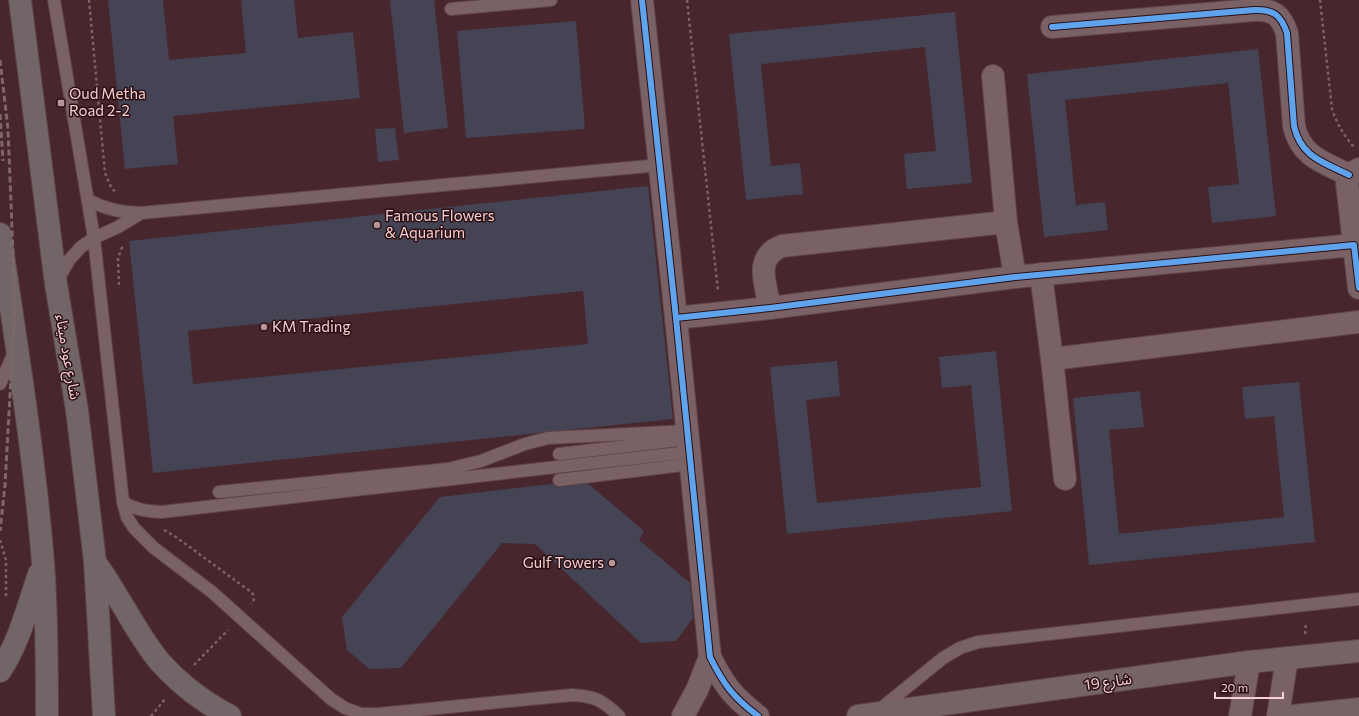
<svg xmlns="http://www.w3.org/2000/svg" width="1359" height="716" viewBox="0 0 1359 716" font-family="Commissioner,'Noto Sans Arabic',sans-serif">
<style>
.building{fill:#445;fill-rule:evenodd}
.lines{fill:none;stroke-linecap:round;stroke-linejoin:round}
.service-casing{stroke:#5f4347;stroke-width:14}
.minor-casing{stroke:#5f4347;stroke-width:24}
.tertiary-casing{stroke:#5f4347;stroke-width:24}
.secondary-casing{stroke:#5f4347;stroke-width:24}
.primary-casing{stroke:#5f4347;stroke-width:24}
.path{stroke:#796367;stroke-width:2.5;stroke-dasharray:3 3;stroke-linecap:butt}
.service{stroke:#7a6165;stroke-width:12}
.minor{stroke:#7a6165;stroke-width:22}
.tertiary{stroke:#7a6165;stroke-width:22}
.secondary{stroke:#756366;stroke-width:22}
.primary{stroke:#716568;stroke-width:22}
.rail{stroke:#7e676b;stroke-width:3;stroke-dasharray:6 3;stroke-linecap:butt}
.cycleway-casing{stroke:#2a0f13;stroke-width:8}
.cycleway{stroke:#60a3ed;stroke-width:6}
.poi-dot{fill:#b99498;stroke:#2a0f13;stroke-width:1.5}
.labels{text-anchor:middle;stroke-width:3;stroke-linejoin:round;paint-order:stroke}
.poi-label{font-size:15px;fill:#f6cfd2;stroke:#2a0f13;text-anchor:start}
.street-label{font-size:15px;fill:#f6cfd2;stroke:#2a0f13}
</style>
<rect width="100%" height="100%" fill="#47262d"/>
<g class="building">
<polygon points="108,0 163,0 169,60 246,53 241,0 294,0 298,38 353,32 360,98 173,116 178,164 125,169"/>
<polygon points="390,0 434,0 448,128 404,133"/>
<polygon points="955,12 972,183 907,189 904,154 936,151 925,47 761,64 771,166 800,163 803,194 746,200 729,34"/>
<polygon points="576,21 585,129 466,138 457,31"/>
<polygon points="1258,49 1276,216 1212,223 1208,187 1239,184 1228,83 1065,100 1076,205 1105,202 1108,230 1044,237 1027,74"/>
<polygon points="395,128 399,160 378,162 375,129"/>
<path d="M 648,186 L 673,419 L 153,473 L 129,241 ZM 583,291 L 588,344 L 193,384 L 188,331 Z"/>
<polygon points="996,351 1012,511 787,534 770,367 837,361 840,396 806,400 817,503 981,487 971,385 942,388 939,357"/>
<polygon points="1299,382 1315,542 1089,565 1073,398 1140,391 1144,427 1109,430 1119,534 1284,517 1274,416 1245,419 1242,387"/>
<polygon points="584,480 644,531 639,540 690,583 693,618 676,641 641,643 535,544 502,543 401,668 369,669 347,650 342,617 440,497"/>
</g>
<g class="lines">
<g class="service-casing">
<g id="service">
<path d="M 54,0 L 94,238 L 123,502 L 127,517 L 134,528 L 154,548 L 212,592 L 331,699 L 345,708 L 361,714 L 378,714 L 572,695 C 595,696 602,700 619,716"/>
<polyline points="451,9 551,0"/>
<path d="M 88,200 C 105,209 121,213 141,213 L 660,165"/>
<polyline points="57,281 70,259 81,247 94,238 118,227 141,213"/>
<polyline points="0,384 14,353"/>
<polyline points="559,454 688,439"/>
<polyline points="559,480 691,464"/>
<polyline points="219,492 448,469 481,461 525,444 548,438 687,431"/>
<path d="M 123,502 C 135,510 147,511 161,512 L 689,452"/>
<polyline points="879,710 943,658 960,648 978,642 1359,599"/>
</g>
</g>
<g class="minor-casing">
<g id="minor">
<path d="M 642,0 L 676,318 L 710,657 C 724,685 733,697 758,716"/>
<path d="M 1052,27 L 1254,10 C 1273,9 1281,15 1287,33 L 1294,126 C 1301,157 1323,162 1349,175"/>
<polyline points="993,76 1006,222 1015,277"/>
<polyline points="1354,245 1347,183 1349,175 1359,169"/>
<polyline points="1041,274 1052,359 1065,479"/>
<path d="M 770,308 C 766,285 753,257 782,246 L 1006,222"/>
<polyline points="676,318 770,308 1015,277 1354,245 1359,288"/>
<polyline points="1052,359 1359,322"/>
<polyline points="683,716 697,690 710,657"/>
</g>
</g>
<g class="tertiary-casing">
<g id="tertiary">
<polyline points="1240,716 1249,662"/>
<polyline points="1278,716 1287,658"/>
</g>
</g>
<g class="secondary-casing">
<g id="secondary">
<polyline points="858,716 1249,662 1359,651"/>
<polyline points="1293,716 1359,709"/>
</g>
</g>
<g class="primary-casing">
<g id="primary">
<polyline points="20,0 56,284 77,410 95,562 104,716"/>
<path d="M 0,234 C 16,343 34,452 43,562 C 47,613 47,664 47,716"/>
<path d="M 95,562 C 102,572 109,582 115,593 C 130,616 142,641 160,662 C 182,686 202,701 230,716"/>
<path d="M 0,671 C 19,643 28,606 39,574"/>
</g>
</g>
<g class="path">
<polyline points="89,0 105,173 112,189 115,191"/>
<polyline points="687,0 718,291"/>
<path d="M 1320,0 L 1332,109 C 1337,124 1344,136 1355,148"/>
<polyline points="119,285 118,258 123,245"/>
<path d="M 164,530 L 176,537 L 251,592 C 255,596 255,600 251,604"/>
<polyline points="0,540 6,560 6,597"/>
<polyline points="1305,634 1306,623"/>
<polyline points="194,665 228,630"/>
<polyline points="151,716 166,698"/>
</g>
<use href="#service" class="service"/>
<use href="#minor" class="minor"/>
<use href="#tertiary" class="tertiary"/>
<use href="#secondary" class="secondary"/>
<use href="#primary" class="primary"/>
<g class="rail">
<polyline points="0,60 8,129 15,304 5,485 0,531"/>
<polyline points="0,114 3,161"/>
</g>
<g class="cycleway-casing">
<g id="cycleway">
<path d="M 642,0 L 676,318 L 710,657 C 724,685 733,697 758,716"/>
<path d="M 1052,27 L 1254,10 C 1273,9 1281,15 1287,33 L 1294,126 C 1301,157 1323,162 1349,175"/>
<polyline points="676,318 770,308 1015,277 1354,245 1359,288"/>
</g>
</g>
<use href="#cycleway" class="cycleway"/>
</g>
<g class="poi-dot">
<rect x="57" y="99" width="8" height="8" rx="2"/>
<circle cx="377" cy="225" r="4"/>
<circle cx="264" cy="327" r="4"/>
<circle cx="612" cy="563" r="4"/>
</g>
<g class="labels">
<g class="poi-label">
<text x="69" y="99">Oud Metha<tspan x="69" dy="17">Road 2-2</tspan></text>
<text x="385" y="221">Famous Flowers<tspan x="385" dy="17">&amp; Aquarium</tspan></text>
<text x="272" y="332">KM Trading</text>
<text x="604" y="568" text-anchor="end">Gulf Towers</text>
</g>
<g class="street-label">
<text transform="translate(68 357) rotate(80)" y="5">شارع عود ميثاء</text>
<text transform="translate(1108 682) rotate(-8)" y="5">شارع 19</text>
</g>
</g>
<path d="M1215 692v6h68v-6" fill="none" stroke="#f6cfd2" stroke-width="2"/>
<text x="1221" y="692" font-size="12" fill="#f6cfd2" stroke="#2a0f13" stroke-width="3" paint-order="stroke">20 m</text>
</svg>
